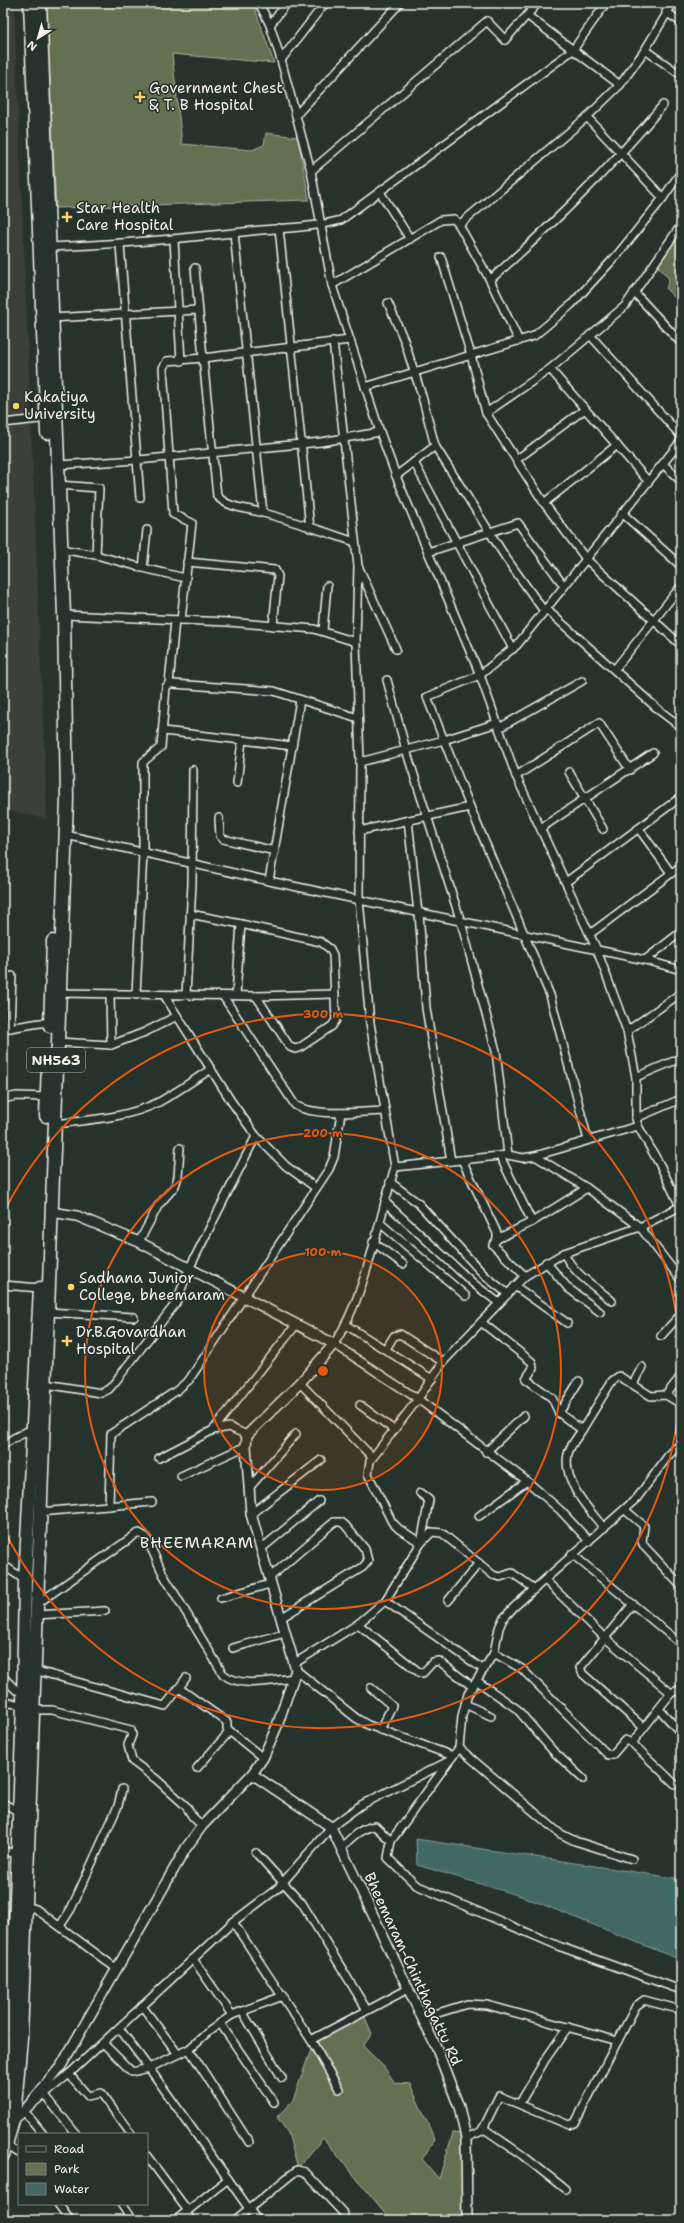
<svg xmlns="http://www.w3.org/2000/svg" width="684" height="2223" viewBox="0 0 684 2223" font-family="'Shantell Sans',sans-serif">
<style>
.built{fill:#3b4139}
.green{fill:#637152;stroke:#acb19d}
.water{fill:#426766;stroke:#899e9a}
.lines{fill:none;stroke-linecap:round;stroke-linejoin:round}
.street-casing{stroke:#f4f1e8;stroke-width:10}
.secondary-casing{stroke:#f4f1e8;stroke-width:12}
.highway-casing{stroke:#f4f1e8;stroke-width:15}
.street{stroke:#26332d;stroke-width:7}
.secondary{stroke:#26332d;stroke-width:9}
.highway{stroke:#26332d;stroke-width:12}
.ring{fill:none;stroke:#e8590c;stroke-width:2}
.poi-dot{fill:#ffd166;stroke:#26332d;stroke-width:1.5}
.labels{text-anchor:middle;stroke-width:3;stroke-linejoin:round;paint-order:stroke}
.shield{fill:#26332d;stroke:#b6b8b0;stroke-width:1}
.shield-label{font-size:14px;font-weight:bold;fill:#f4f1e8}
.poi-label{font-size:15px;fill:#f4f1e8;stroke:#26332d;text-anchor:start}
.street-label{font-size:15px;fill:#f4f1e8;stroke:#26332d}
.neighbourhood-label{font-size:16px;letter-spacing:1px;fill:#f4f1e8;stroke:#26332d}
.centre{fill:#e8590c;stroke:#26332d;stroke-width:2}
.ring-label{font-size:12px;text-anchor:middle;font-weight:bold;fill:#e8590c;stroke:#26332d;stroke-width:3;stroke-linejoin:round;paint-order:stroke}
</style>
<rect width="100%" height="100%" fill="#26332d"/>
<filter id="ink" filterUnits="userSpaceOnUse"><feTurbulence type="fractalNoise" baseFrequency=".025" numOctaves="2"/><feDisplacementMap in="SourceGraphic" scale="8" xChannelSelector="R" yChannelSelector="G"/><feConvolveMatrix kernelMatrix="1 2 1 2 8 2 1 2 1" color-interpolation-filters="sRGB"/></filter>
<g filter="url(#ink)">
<polygon class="built" points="3,3 14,3 47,819 3,809"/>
<g class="green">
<polygon points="46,3 253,3 274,63 172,54 182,144 252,150 264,145 266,133 298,137 309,200 56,208"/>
<polygon points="681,232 681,304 666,289 669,279 657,265"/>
<polygon points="364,2015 372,2034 363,2046 384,2067 395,2083 410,2084 435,2140 422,2159 439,2179 453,2133 464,2134 465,2220 391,2220 323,2138 298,2168 288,2133 277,2117 293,2100 314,2041"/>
</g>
<polygon class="water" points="416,1839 681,1879 681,1960 524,1897 417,1865"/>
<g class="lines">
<g class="street-casing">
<g id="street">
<polyline points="259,3 270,25 281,60 311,171 332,285 380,432 396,476 480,675 516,776 597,950 627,1031 636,1077 636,1118 638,1126 660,1165 680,1206"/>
<polyline points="666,12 681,22"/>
<polyline points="528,16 620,85"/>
<polyline points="270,25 287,3"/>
<polyline points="645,50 681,75"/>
<polyline points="281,60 325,3"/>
<polyline points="296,115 400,3"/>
<polyline points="587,117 663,198"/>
<polyline points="311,171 487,21 505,40 538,3"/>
<polyline points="380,192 410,239"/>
<polyline points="459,225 587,117 620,85 645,50 673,3"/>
<polyline points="279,228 310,528"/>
<polyline points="234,233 263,513"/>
<polyline points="174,240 181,361"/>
<polyline points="120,245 140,498"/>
<path d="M 48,247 C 116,245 183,238 251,231 C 281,228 312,228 341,220 L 573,50 L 606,3"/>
<polyline points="441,257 471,355 486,413 544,503 586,559 681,645"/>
<path d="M 490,280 C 553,224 609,170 663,105"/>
<polyline points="332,285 441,220 454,219 459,225 490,280 519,341"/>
<polyline points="634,292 681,343"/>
<polyline points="388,303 404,340 422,396 435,446 506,558 544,611"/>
<polyline points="51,318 198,310"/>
<polyline points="590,335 681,436"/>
<path d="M 350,340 L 203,358 L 217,496 C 229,509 248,508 263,513 C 294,521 325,532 355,542"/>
<polyline points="333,341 358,566 356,642 360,762 359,899 370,1023 395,1167 508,1155 523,1158 535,1156 638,1126"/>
<polyline points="550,369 648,481"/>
<polyline points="365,387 534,336 571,305 618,254 663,198 681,172"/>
<polyline points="486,413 550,369 625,306 681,225"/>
<polyline points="3,423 48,418"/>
<polyline points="516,460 585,409"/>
<polyline points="414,462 513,649"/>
<polyline points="663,464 681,481"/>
<polyline points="57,465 138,460 321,442 380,432"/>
<polyline points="396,476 435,446"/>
<polyline points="58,485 99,488 96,555"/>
<polyline points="544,503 617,445"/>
<polyline points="622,513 681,566"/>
<polyline points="60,549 96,555 143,568 147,530"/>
<polyline points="428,552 518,523 564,586"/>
<polyline points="187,562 275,570 278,576 273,626"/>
<polyline points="143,568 185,578"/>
<polyline points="359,568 396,649"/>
<polyline points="546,609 660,711 681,727"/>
<polyline points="64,615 228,622 314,629 356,642"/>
<polyline points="181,620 192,523 173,514 163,368 167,361 203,358 195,268"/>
<polyline points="323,631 327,586"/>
<polyline points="615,669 681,586"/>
<polyline points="387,680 406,750 461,922 496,1051 508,1155"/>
<polyline points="169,684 175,620"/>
<polyline points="499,728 582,681"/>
<polyline points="163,731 242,740 237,783"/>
<polyline points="242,740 292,746"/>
<polyline points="360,762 444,740 497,723"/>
<polyline points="569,772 603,829"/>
<polyline points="516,776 599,723 630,770"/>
<polyline points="219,818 220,836 223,839 275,851"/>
<polyline points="408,820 418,913"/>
<polyline points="541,828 653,753"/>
<polyline points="639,829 671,873"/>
<polyline points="359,831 470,807"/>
<polyline points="66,835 269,881 645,960 681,970"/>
<polyline points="269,881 300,700"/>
<polyline points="566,882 681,797"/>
<polyline points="419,913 426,1008 451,1161"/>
<polyline points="190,914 241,924 236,995"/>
<polyline points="241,924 321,942 330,949 333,955 336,1020 332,1026 299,1048 295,1049 290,1047 256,996"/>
<polyline points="590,934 681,866"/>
<polyline points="645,960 681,932"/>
<polyline points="59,993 256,996 335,994"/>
<polyline points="136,995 143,853 143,762 161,747 166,687 169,684 173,684 274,691 358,718"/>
<polyline points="164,995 231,1101 256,1136 286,1166 316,1188"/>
<polyline points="186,995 192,884 193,770"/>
<path d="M 223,996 L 295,1105 C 314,1117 363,1112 385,1111"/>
<polyline points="10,1028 12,976"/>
<polyline points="3,1029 40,1023 54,1023"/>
<polyline points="627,1031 681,993"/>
<polyline points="57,1042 111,1045 110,994"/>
<polyline points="111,1045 145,1032 177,1016"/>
<polyline points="636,1077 681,1058"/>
<polyline points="3,1099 16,1096 47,1097"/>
<polyline points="636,1118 681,1099"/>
<path d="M 54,1124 C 89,1120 127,1118 159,1102 C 177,1092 194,1080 211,1069"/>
<polyline points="588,1140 550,995 470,807 427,697 480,675 517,645 681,441"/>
<polyline points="500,1156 532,1222 587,1188"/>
<polyline points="535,1156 587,1188 640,1227 681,1280"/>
<polyline points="462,1160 497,1233 497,1239"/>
<path d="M 395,1167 C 378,1222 366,1296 334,1344 L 418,1399 L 527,1481 L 560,1510 L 589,1541"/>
<polyline points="390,1182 418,1203 485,1276 508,1294"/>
<polyline points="385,1202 474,1284 499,1303"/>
<polyline points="380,1223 466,1296"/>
<polyline points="139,1242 158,1206 175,1186 178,1177 180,1148"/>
<polyline points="373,1242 403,1264"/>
<path d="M 564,1253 C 574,1275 595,1286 612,1301"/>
<polyline points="546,1262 568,1288 600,1312"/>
<polyline points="525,1276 493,1245 497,1239 532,1222"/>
<polyline points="3,1285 40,1288"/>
<polyline points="515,1286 567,1323"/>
<polyline points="47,1312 134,1317"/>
<polyline points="481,1322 532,1362 533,1368 526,1379 552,1398 559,1413"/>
<polyline points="346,1325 432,1379"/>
<polyline points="661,1336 681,1314"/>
<polyline points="386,1349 394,1336 400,1334 443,1362"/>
<path d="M 579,1381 L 559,1413 L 582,1430 C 577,1438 570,1445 568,1454 C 562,1481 588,1509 604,1528"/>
<polyline points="300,1383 372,1457"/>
<polyline points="46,1384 101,1393 109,1389 115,1382 176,1303 189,1269 256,1136"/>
<polyline points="633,1384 642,1367"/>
<polyline points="666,1395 681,1376"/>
<polyline points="360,1405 394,1430"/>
<polyline points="213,1430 296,1325"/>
<polyline points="582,1430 612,1381 619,1376 651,1396 666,1395 681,1404"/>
<polyline points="3,1445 14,1438 34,1428"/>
<polyline points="486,1452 524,1416"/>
<polyline points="159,1458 213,1430 229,1427 247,1435"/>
<polyline points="181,1476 246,1446"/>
<polyline points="249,1488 296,1434"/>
<polyline points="420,1493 429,1500 421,1543"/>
<polyline points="109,1506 111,1434 176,1391 189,1380 329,1169 334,1157 341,1113"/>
<polyline points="625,1510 644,1526 642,1542 644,1546 681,1586"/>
<polyline points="40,1512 152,1502"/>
<polyline points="251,1514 321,1460"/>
<polyline points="479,1516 527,1481"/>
<polyline points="421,1543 432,1532 442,1533 493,1575 500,1577 512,1573 535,1589"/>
<polyline points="261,1549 319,1501"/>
<polyline points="572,1554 681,1644"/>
<polyline points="3,1565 25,1580"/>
<polyline points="269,1578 334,1522 341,1522 345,1525 365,1549 368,1561 363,1567 281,1618"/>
<polyline points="545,1580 604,1637 671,1693"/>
<polyline points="221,1598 270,1584"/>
<polyline points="385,1601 484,1670"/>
<polyline points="448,1601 479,1563"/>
<path d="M 37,1604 L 135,1535 L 139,1533 L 146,1537 L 163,1574 L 223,1674 C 241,1689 273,1680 294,1678"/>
<polyline points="633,1604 580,1668 583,1674 643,1727"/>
<polyline points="36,1615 105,1611"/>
<polyline points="358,1624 420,1673 423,1673 433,1662 439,1661 473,1687"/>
<polyline points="233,1648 285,1633"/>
<polyline points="494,1653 522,1669 608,1755 613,1754 625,1740 632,1743"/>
<polyline points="295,1663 358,1624 385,1601 421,1543 399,1529 392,1522 368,1474 370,1461 418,1399 443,1362 525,1276 564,1253 640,1227 681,1206"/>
<polyline points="34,1670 165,1706 179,1688"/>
<polyline points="296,1670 356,1718 368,1725 453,1756"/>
<polyline points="3,1677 16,1690 24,1693"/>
<polyline points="186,1678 179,1688 227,1722 227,1729 263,1758"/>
<polyline points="477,1681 517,1709 553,1751 583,1779"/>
<polyline points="371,1688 392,1706 380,1730"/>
<polyline points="3,1702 23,1705"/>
<polyline points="465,1704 491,1716"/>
<polyline points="659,1709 681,1733"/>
<polyline points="33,1710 52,1710 131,1730 132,1735 128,1745 132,1761 156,1779 186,1806 192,1816 202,1826"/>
<polyline points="459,1748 559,1833 575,1841 632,1859"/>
<polyline points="449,1761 391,1841 388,1858 416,1885 561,1947 681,1990"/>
<polyline points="197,1768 230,1731"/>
<polyline points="675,1784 632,1743 671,1693 681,1689"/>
<polyline points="3,1803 19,1812"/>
<path d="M 341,1848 C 351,1838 360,1828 375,1826 L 391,1841"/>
<polyline points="3,1851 18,1854"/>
<polyline points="256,1853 302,1903 367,2010"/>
<polyline points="26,1906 36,1909 117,1969"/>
<polyline points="233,1922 311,2040 339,2089"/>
<polyline points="60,1926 71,1909 118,1806 122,1789"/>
<polyline points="3,1958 14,1965"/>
<polyline points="193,1959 232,2015"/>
<polyline points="142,2006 178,2054"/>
<polyline points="242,2011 282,2078"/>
<polyline points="422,2018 467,2004 487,2005 618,2041"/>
<polyline points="220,2023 274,2102"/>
<polyline points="311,2040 408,1989"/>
<polyline points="103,2043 132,2072 149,2068 119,2028"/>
<polyline points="189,2049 249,2142"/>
<polyline points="69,2074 88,2096 101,2093 131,2134"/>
<polyline points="45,2095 76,2134"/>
<polyline points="520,2103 545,2060 568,2027"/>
<polyline points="483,2128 522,2155 565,2189"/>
<polyline points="43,2134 24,2111 69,2074 233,1922 278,1888 331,1827 361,1805 449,1761 459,1748 462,1716 468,1694 494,1653 499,1628 503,1619 514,1607 637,1498 668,1456 681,1443"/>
<polyline points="466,2138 482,2131 499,2096 569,2125 575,2123 636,2006 644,2000 681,2010"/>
<polyline points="6,2145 19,2153"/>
<polyline points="147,2156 188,2211"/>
<polyline points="228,2179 257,2220"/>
<polyline points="58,2204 70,2220"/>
<polyline points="121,2204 132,2220"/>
<polyline points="186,2213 191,2220"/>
<polyline points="176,2220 228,2179 149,2068 189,2049 208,2032 232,2015 283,1996"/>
<polyline points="235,2220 297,2170 305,2172 344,2214"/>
</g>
</g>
<g class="secondary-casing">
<g id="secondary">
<polyline points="252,1774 331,1827 437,2049 459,2107 466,2138 467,2220"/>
<polyline points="9,2116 18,2116 24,2111 61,2066 186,1848 202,1826 252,1774 263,1758 277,1726 296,1670 251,1514 246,1446 247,1435 300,1383 334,1344 139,1242 77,1216 51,1212"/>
</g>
</g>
<g class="highway-casing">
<g id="highway">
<polyline points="30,3 47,433"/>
<polyline points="50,1026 53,941"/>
<polyline points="46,1116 48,1064"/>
<polyline points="3,2116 8,2088 11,2038 23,1705 25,1580 40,1288"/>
<polyline points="3,2155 14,2117 21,2038 67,799 64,615 40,3"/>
</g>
</g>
<use href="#street" class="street"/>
<use href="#secondary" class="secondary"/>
<use href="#highway" class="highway"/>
</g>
</g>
<circle cx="323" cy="1371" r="119" fill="#e8590c" fill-opacity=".12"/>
<g class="ring">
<circle cx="323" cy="1371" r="119"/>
<circle cx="323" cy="1371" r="238"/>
<path d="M4 1212A357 357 0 1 1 4 1530"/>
</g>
<g class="poi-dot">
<path d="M138 91h4v4h4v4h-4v4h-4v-4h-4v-4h4z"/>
<path d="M65 211h4v4h4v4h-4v4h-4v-4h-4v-4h4z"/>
<circle cx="16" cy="406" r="4"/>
<circle cx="71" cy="1287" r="4"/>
<path d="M65 1335h4v4h4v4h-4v4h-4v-4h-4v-4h4z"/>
</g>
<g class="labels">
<rect class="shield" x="27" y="1048" width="58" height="24" rx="3"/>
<g class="shield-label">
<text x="56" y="1065">NH563</text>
</g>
<g class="poi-label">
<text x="149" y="93">Government Chest<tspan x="149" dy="17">&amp; T. B Hospital</tspan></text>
<text x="76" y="213">Star Health<tspan x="76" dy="17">Care Hospital</tspan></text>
<text x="24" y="402">Kakatiya<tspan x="24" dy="17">University</tspan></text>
<text x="79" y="1283">Sadhana Junior<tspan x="79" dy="17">College, bheemaram</tspan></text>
<text x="76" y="1337">Dr.B.Govardhan<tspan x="76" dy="17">Hospital</tspan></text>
</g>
<g class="street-label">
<text transform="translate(413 1969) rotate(65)" y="5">Bheemaram-Chinthagattu Rd</text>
</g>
<g class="neighbourhood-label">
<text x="197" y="1548">BHEEMARAM</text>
</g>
</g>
<circle cx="323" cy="1371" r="6" class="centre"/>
<g class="ring-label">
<text x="323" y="1018">300 m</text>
<text x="323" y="1137">200 m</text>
<text x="323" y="1256">100 m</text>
</g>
<rect width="684" height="2223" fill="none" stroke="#26332d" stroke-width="16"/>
<rect x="8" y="8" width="668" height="2207" fill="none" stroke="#f4f1e8" stroke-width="1.5" filter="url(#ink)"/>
<rect x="18" y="2133" width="130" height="72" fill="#26332d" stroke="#787f78"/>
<rect x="26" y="2146" width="20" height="6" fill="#26332d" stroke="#787f78"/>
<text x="54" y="2153" font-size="12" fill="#f4f1e8">Road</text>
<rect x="26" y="2163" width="20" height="12" fill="#637152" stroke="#787f78"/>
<text x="54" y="2173" font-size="12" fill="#f4f1e8">Park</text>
<rect x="26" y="2183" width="20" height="12" fill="#426766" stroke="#787f78"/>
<text x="54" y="2193" font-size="12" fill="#f4f1e8">Water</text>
<g transform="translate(38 38) rotate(217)" stroke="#26332d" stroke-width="3" paint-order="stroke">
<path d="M0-3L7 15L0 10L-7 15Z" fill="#f4f1e8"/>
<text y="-6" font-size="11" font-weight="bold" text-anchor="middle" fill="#f4f1e8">N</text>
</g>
</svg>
